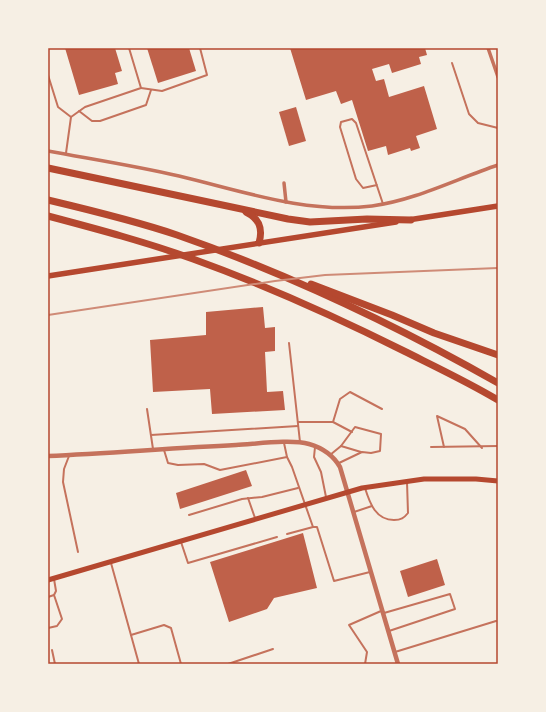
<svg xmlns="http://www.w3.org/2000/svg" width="546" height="712" viewBox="0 0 546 712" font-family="Roboto,sans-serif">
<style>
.building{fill:#bf614a}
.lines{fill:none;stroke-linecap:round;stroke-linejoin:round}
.service{stroke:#c5725c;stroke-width:2}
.minor{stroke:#c5725c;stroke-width:3.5}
.tertiary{stroke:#c5725c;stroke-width:4.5}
.secondary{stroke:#b5482f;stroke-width:5}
.primary{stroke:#b5482f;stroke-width:5.5}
.motorway{stroke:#b5482f;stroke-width:7}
.rail{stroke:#cf8b77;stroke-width:2}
.neatline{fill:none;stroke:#b5482f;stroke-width:1.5}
</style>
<rect width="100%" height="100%" fill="#f6efe4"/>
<g class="building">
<polygon points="65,48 115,48 122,71 115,73 118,84 79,95"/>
<polygon points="147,48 189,48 196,71 158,83"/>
<polygon points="290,48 425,48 427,55 419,57 421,64 392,73 389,64 372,69 376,81 384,79 389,97 424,86 437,129 416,136 420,148 411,151 410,148 388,155 386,146 368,151 352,100 341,104 336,91 306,100"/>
<polygon points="296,107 306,141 289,146 279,112"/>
<polygon points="263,307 265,328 275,327 275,351 265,352 267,392 283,391 285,410 212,414 210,389 153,392 150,340 206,335 206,312"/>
<polygon points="246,470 252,486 180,509 176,493"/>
<polygon points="303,533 317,588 274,598 267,609 229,622 210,562"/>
<polygon points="437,559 445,585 408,597 400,571"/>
</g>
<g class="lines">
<g class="service">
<polyline points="452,63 469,114 478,123 498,128"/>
<polyline points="48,75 58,107 71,117"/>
<polyline points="141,88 162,91 207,75 200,48"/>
<polyline points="79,111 92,121 100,121 146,105 151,90"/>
<polyline points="66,153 71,117 85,107 141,88 129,48"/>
<polyline points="377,185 363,188 356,179 340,127 341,122 352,119 356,123 383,204"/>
<polyline points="289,343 300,442"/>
<polyline points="147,409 153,449"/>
<polyline points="298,422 333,422 352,432"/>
<polyline points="333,422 340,399 350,392 382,409"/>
<polyline points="151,435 298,426"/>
<polyline points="284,443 287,457 292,467 313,527 317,527 334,581 370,572"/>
<polyline points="341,446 361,452"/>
<polyline points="315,447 314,457 321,472 326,497"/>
<polyline points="431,447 498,446"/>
<polyline points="444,447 437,416 465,429 482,448"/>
<polyline points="164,450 168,463 178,465 204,464 220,470 287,457"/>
<polyline points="330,455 341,446 355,427 381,434 380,451 371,453 362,452 339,463"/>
<polyline points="69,456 64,469 63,482 78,552"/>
<path d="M 365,488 C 370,504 376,520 394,520 C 401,520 404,518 408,513 L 407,482"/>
<polyline points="248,498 255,518"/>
<polyline points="354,512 372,506"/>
<polyline points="189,515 242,499 262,497 298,488"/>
<polyline points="287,534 313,527"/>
<polyline points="181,542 188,563 277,537"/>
<polyline points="111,563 139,664"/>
<polyline points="48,597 54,595"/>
<polyline points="384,613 450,594 455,609 389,631"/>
<polyline points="48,628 57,626 62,619 54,595 56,591 54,579"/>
<polyline points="131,635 164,625 171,628 181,664"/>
<polyline points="52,650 55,664"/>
<polyline points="395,652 496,621"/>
<polyline points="228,664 273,649"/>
<polyline points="365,664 367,652 349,625 381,611"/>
</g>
<g class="minor">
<polyline points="488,48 498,77"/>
<path d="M 48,151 C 91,159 136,166 179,176 C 242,191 306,214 372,206 C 416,200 456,179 498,165"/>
<polyline points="284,183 286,202"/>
</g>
<path class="tertiary" d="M 48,456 C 111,453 174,448 236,445 C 256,444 291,439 309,444 C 323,448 333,455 340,467 L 398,664"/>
<polyline class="secondary" points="48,580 362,488 424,479 476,479 498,481"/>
<g class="primary">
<polyline points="408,220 498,206"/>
<polyline points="48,276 396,222"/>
</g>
<g class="motorway">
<polyline points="48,168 288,219 310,222 367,219 411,220"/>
<path d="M 48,200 C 90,210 136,221 177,235 C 288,274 396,325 498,383"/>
<path d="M 246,212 C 260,219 263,229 259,243"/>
<path d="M 48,216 C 97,229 146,242 193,259 C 265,285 336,317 404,351 C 436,367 468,382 498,400"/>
<polyline points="311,284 392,315 434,333 498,355"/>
</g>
<polyline class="rail" points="48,315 275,281 325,275 498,268"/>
</g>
<rect width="546" height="712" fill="none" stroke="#f6efe4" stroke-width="98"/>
<rect x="49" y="49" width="448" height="614" class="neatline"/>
</svg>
